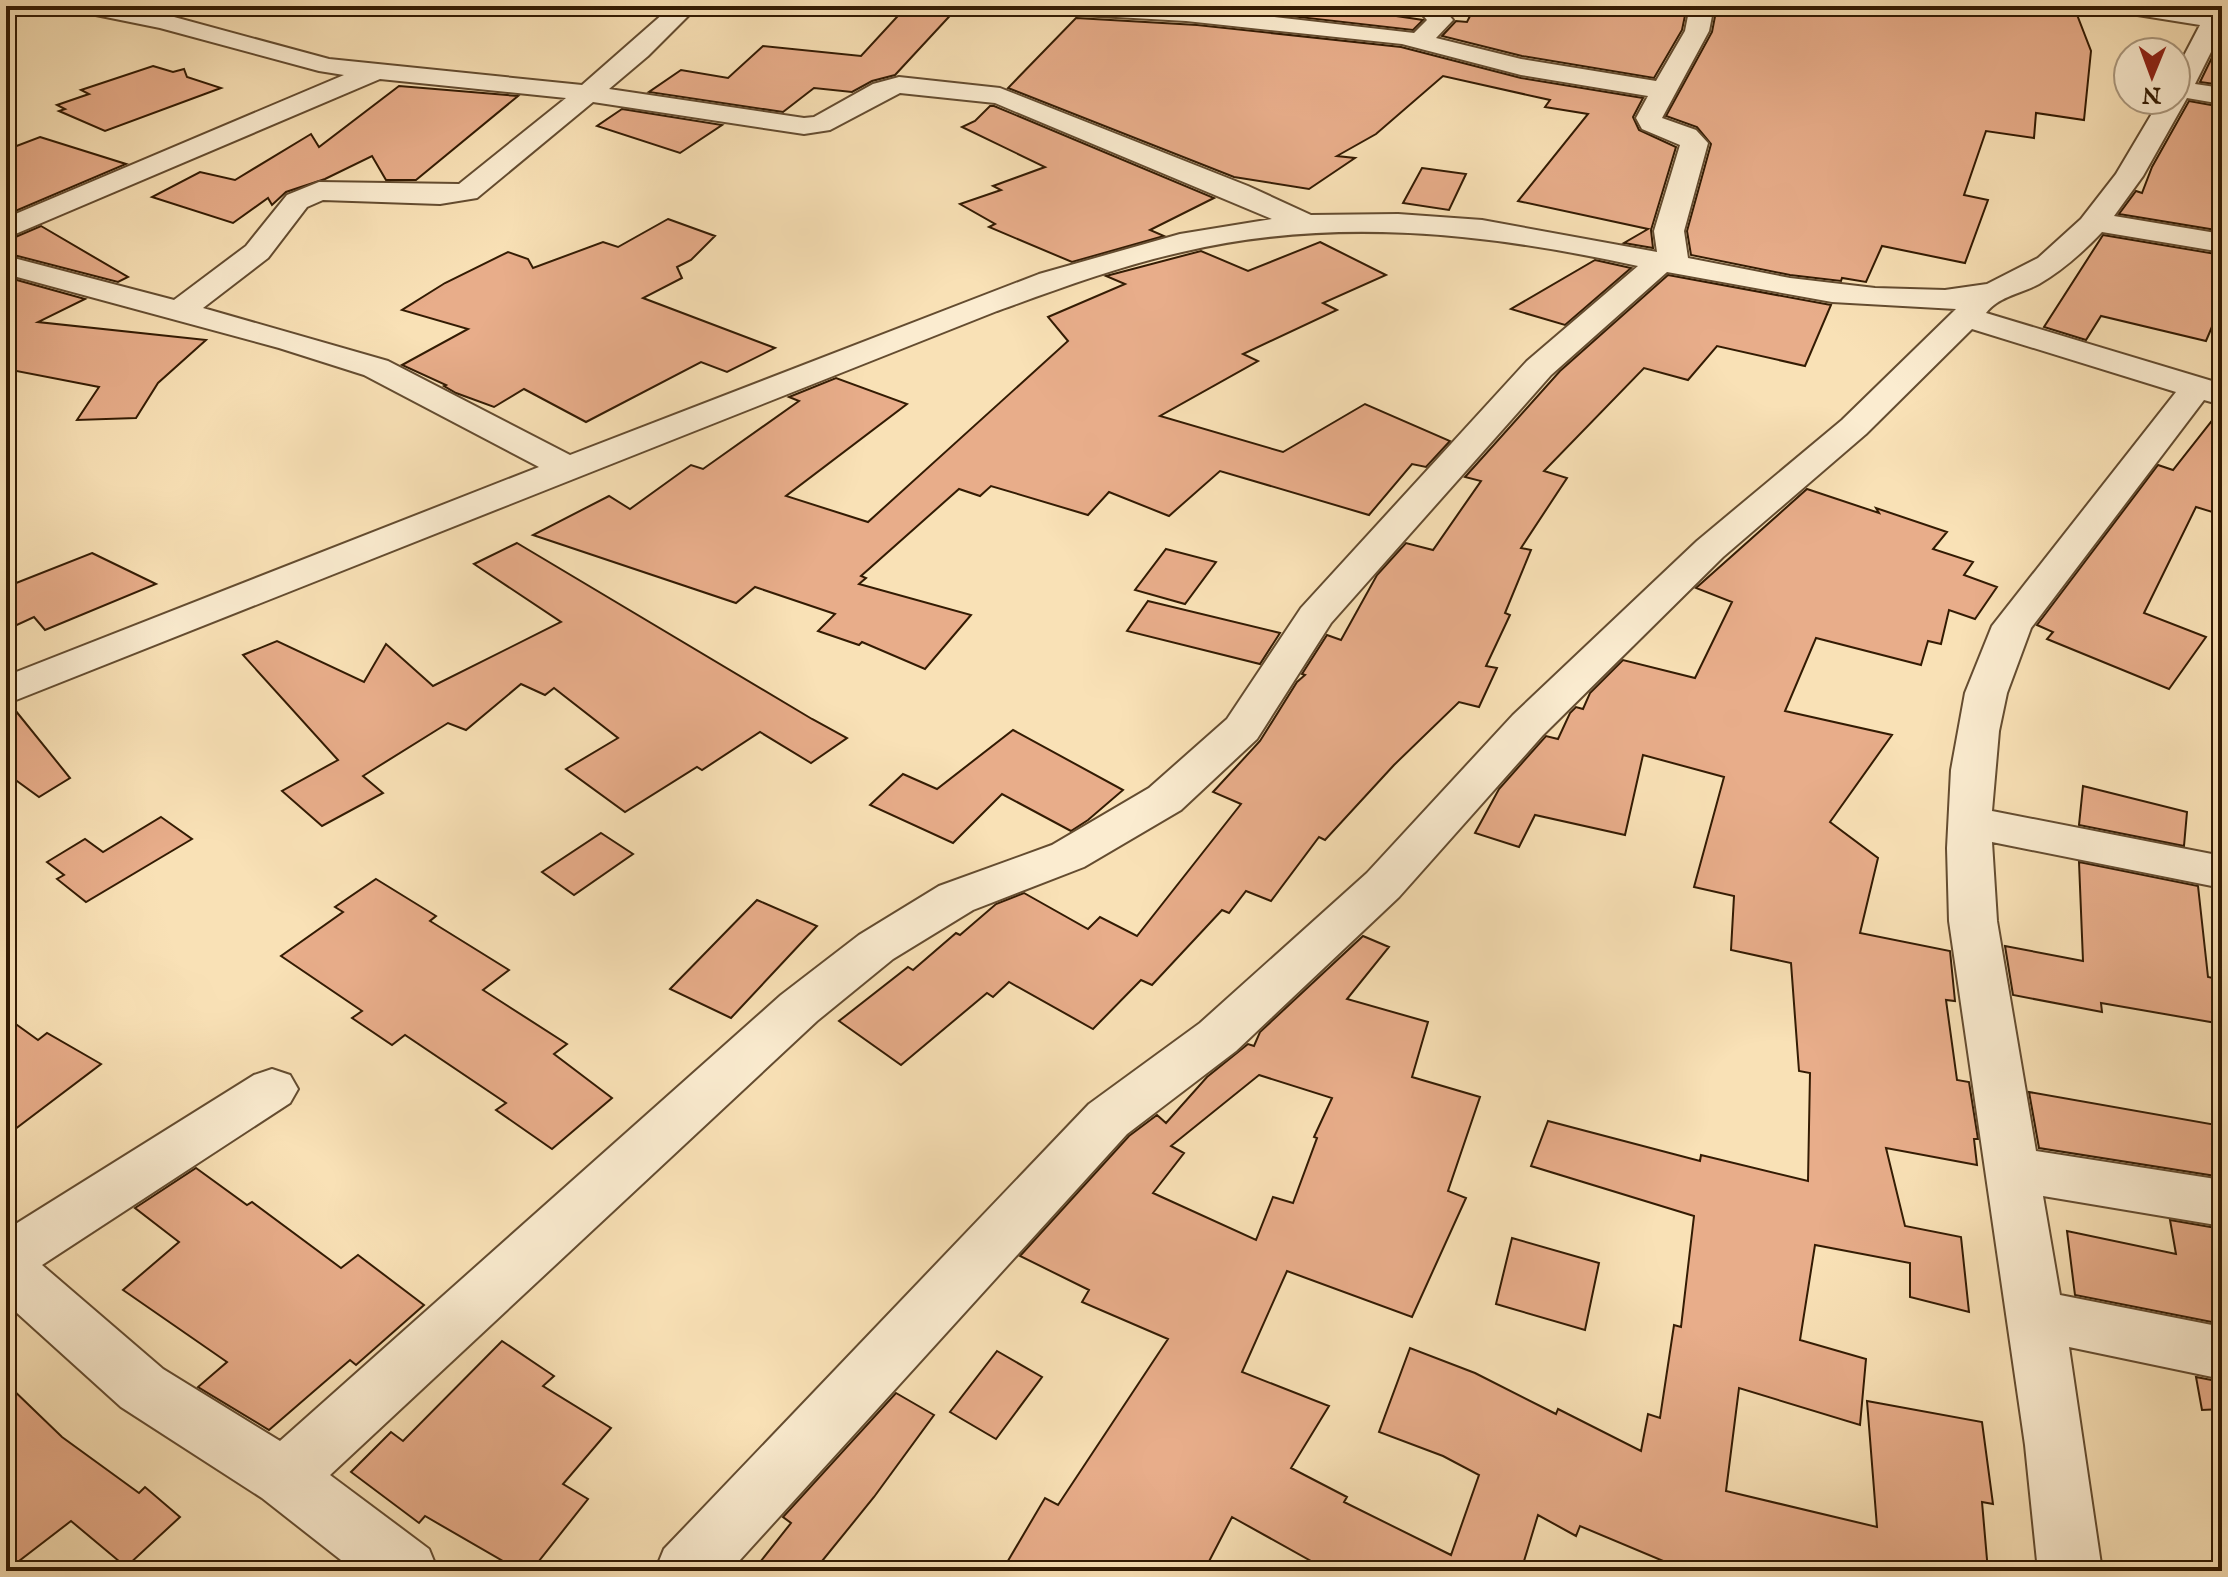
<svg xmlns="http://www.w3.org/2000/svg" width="2228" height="1577" viewBox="0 0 2228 1577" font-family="'IM FELL English',serif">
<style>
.building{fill:#e8ad8a;stroke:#331b03;stroke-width:2;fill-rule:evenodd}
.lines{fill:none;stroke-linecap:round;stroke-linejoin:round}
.minor-casing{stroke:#644c30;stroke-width:4}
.minor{fill:#fbecd0;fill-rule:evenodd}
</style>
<rect width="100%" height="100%" fill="#f9e1b6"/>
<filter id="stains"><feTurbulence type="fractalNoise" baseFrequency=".0025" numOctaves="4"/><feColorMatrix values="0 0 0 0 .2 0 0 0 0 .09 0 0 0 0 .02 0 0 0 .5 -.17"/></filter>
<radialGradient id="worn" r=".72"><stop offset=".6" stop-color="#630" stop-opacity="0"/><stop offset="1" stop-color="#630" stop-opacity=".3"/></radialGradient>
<g class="building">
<polygon points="907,6 959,6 895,75 872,81 852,92 814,88 783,112 649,92 681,70 728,78 763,46 861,56"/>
<polygon points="1285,6 1356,10 1423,20 1413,30 1281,15"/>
<polygon points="1498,6 1579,6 1620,11 1621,6 1687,6 1682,30 1654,78 1522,56 1442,36 1456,21 1467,22 1472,12 1495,14"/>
<polygon points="1717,6 2074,7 2091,51 2084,120 2036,113 2034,138 1986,131 1964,195 1988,200 1965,263 1882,246 1866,282 1842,278 1841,281 1790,275 1691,255 1687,231 1711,144 1697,127 1666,116 1712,32"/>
<polygon points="1076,18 1197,25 1401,47 1521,78 1643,98 1633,117 1639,130 1676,147 1651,230 1653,248 1624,243 1648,229 1518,201 1588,114 1545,107 1550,100 1443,76 1376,134 1337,156 1355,158 1309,189 1234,177 1008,88"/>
<polygon points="2222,37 2222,85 2200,82"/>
<polygon points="153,66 173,72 184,69 187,77 221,88 105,131 59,111 65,109 57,105 89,94 81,90"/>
<polygon points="399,86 518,96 416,180 386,180 372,156 325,179 286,192 272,205 268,198 233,223 152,197 200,172 235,180 311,134 319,147"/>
<polygon points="2189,101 2222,107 2222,231 2119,214 2136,191 2142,193 2152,167"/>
<polygon points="990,106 994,106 1214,198 1150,230 1164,236 1072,262 989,227 995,224 960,204 1001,190 993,186 1045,167 962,127 975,121"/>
<polygon points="622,109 722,125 680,153 597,126"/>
<polygon points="40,137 126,164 6,215 6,150"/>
<polygon points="1422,168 1466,174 1449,210 1403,203"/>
<polygon points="668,219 715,236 691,260 677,267 682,278 643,298 775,348 727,372 701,362 586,422 524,389 494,407 456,393 444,386 446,385 402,365 468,329 402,310 445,283 508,252 528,259 533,268 603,242 618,247"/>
<polygon points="41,226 128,277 118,282 6,253 6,241"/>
<polygon points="2103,235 2222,255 2222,303 2206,341 2101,316 2086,340 2044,327"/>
<polygon points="1320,242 1386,275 1323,303 1337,310 1243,354 1258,361 1160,416 1283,452 1365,404 1450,441 1426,467 1412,464 1369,515 1220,471 1169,516 1109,492 1088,515 991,486 980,496 959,489 861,576 866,578 859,584 971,615 925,669 862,642 859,645 818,631 835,614 755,587 736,603 533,535 609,496 630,509 691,465 703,469 799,401 789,397 836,378 907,404 786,496 868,522 1068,341 1048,317 1125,284 1106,276 1201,251 1248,271"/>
<polygon points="1595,260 1631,268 1565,325 1511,309"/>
<polygon points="1668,275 1831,305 1805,366 1717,346 1688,380 1644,368 1544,471 1567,478 1521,548 1531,550 1505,613 1510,615 1486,666 1497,668 1479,707 1459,702 1394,765 1325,840 1319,837 1271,901 1246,891 1229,913 1222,910 1152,985 1141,980 1093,1029 1009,982 993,997 987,993 901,1065 839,1021 908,967 913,970 956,933 960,935 996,904 1024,893 1088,929 1100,917 1137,936 1241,804 1213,792 1260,741 1297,682 1305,675 1302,674 1327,635 1341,640 1377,575 1406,543 1433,550 1481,481 1465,477 1560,371"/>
<polygon points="6,277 85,299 38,322 206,340 158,383 136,418 77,420 99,387 6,369"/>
<polygon points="2222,408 2222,515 2196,507 2144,613 2206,637 2169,689 2047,639 2053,632 2037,625 2158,465 2173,470"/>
<path d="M 1807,489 L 1879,513 L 1876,508 L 1947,532 L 1933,549 L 1973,562 L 1964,575 L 1997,587 L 1975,619 L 1949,610 L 1941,644 L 1928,641 L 1921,665 L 1816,638 L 1785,711 L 1892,735 L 1830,822 L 1878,858 L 1860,933 L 1950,951 L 1955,1001 L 1946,1000 L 1957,1080 L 1969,1082 L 1978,1139 L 1974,1139 L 1977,1165 L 1886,1148 L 1905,1226 L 1961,1237 L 1969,1312 L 1910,1297 L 1910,1263 L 1815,1245 L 1800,1340 L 1866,1359 L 1860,1425 L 1739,1388 L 1726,1491 L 1877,1527 L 1867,1401 L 1982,1422 L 1993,1504 L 1982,1502 L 1988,1571 L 1687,1571 L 1580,1526 L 1576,1536 L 1538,1515 L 1521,1571 L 1329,1571 L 1232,1517 L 1204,1571 L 1002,1571 L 1045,1498 L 1058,1505 L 1168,1339 L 1082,1302 L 1089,1290 L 1020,1256 L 1129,1136 L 1157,1115 L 1166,1123 L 1207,1077 L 1248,1044 L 1254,1046 L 1260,1032 L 1363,936 L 1389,947 L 1347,999 L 1428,1022 L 1412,1077 L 1480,1097 L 1448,1191 L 1466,1198 L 1412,1317 L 1287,1271 L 1242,1372 L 1329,1406 L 1291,1468 L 1347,1497 L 1344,1502 L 1451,1555 L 1479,1475 L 1443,1456 L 1379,1432 L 1410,1348 L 1475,1373 L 1556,1414 L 1558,1409 L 1641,1451 L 1648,1414 L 1660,1418 L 1674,1325 L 1681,1327 L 1694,1216 L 1531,1166 L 1548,1121 L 1700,1161 L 1701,1155 L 1808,1181 L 1810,1073 L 1799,1071 L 1791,963 L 1731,950 L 1734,896 L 1694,887 L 1724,777 L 1643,755 L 1625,835 L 1535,815 L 1519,847 L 1475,833 L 1499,789 L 1546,736 L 1558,739 L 1570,713 L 1576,707 L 1583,709 L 1590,693 L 1623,660 L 1695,678 L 1732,602 L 1696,588 ZM 1259,1075 L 1332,1098 L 1314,1137 L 1317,1138 L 1293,1203 L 1273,1197 L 1256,1240 L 1153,1193 L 1184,1153 L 1171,1146 Z"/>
<polygon points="517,543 812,719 847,738 811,763 760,732 702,770 697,767 625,812 566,769 618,738 554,688 545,695 521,684 466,730 448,723 363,776 383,793 322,826 282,791 338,760 243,655 277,641 364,682 386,644 433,686 561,622 474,564"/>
<polygon points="1166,549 1216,562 1185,604 1135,590"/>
<polygon points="92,553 156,584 45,630 34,617 6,630 6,587"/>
<polygon points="1148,601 1280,633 1260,664 1127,631"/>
<polygon points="11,705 70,778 39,797 6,773 6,707"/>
<polygon points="1013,730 1123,790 1088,820 1071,831 1002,794 953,843 870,805 903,774 937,789"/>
<polygon points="2083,786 2187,812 2184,846 2079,825"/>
<polygon points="161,817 192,839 86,902 57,879 64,875 47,862 85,839 103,852"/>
<polygon points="601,833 633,854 574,895 542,872"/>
<polygon points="2079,862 2198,886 2208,977 2222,980 2222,1024 2101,1003 2102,1012 2013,995 2005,946 2083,961"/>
<polygon points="376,879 436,916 430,921 509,970 483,990 567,1044 554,1054 612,1098 552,1149 496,1110 506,1103 405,1035 392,1045 352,1018 362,1011 281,956 343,912 335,907"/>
<polygon points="757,900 817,926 731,1018 670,989"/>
<polygon points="6,1017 38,1040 47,1033 101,1064 6,1136"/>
<polygon points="2029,1092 2222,1126 2222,1177 2039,1148"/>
<polygon points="196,1168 247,1205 252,1202 341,1268 358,1255 424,1305 356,1365 350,1360 269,1430 198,1387 227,1362 123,1290 179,1242 135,1208"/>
<polygon points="2170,1220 2222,1229 2222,1324 2075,1295 2067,1231 2176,1254"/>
<polygon points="1512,1238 1599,1263 1585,1330 1496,1304"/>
<polygon points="502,1341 554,1376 543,1386 611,1428 563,1484 588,1499 531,1571 520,1571 425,1516 419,1523 351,1472 391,1432 403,1441"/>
<polygon points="997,1351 1042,1377 996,1439 950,1412"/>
<polygon points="2196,1377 2222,1382 2222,1409 2202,1410"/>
<polygon points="6,1383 62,1437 139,1493 145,1487 180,1517 126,1567 71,1521 6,1571"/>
<polygon points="896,1393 934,1415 874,1497 814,1571 753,1571 791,1523 783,1517"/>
</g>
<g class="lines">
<g class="minor-casing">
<path id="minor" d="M 72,6 L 122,6 L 163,14 L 329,59 L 582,85 L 672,6 L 698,6 L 648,56 L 609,89 L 804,118 L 814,117 L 873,84 L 899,77 L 1000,88 L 1248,186 L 1311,215 L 1398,214 L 1482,220 L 1657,252 L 1654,231 L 1680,145 L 1642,129 L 1636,118 L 1648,96 L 1521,75 L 1402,44 L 1186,21 L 1046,13 L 1038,11 L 1034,6 L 1186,7 L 1414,33 L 1427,20 L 1415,6 L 1441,6 L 1453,20 L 1436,38 L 1521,59 L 1656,81 L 1685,31 L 1690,6 L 1714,6 L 1709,31 L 1662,118 L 1696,130 L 1708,143 L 1684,231 L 1688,258 L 1790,278 L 1875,288 L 1945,290 L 1987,284 L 2038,258 L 2081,219 L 2116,174 L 2160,100 L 2176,100 L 2176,71 L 2200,25 L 2125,13 L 2117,11 L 2113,6 L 2171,6 L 2208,12 L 2211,6 L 2222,6 L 2222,30 L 2195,84 L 2222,88 L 2222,104 L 2187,98 L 2143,176 L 2114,216 L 2222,234 L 2222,252 L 2102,232 C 2083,252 2063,270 2039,284 C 2021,294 1999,296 1986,313 L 2222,384 L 2222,405 L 2204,400 L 2031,628 L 2007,693 L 1999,731 L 1992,811 L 2222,856 L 2222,888 L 1992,842 L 1997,921 L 2036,1151 L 2222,1180 L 2222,1226 L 2043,1196 L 2060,1295 L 2222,1327 L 2222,1379 L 2069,1347 L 2102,1571 L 2038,1571 L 2025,1445 L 1949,921 L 1947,848 L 1951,770 L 1965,693 L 1992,626 L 2176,392 L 1972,329 L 1866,434 L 1723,557 L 1543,735 L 1399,897 L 1236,1051 L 1127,1134 L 730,1571 L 655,1571 L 664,1549 L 1089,1104 L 1200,1023 L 1367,873 L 1513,715 L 1697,541 L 1842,420 L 1956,309 L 1832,302 L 1667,272 L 1551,375 L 1331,623 L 1257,739 L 1181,810 L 1084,867 L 973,910 L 893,959 L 817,1021 L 330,1475 L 429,1549 L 438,1571 L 355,1571 L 262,1498 L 121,1407 L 6,1303 L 6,1230 L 254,1075 L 272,1069 L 290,1075 L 298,1089 L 290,1103 L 42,1265 L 163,1369 L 280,1441 L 781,995 L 859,935 L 939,886 L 1052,845 L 1149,788 L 1227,719 L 1301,608 L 1527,361 L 1638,266 C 1487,233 1334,216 1182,252 C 1119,266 1058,289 997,311 L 6,704 L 6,676 L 539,467 L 364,375 L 279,348 L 6,274 L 6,256 L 174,300 L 246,246 L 287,195 L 319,182 L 459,184 L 566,98 L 380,79 L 6,238 L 6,218 L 344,75 L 319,71 L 160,28 L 76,11 ZM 900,93 L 995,103 L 1272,219 L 1180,234 L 1039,274 L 570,455 L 388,361 L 203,308 L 268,258 L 307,207 L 323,200 L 440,204 L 477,198 L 593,102 L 804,134 L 830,130 Z"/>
</g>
<use href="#minor" class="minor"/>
</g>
<rect width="2228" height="1577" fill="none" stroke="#f9e1b6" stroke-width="32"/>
<rect x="8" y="8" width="2212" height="1561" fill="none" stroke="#331b03" stroke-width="4"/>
<rect x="16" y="16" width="2196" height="1545" fill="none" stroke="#331b03" stroke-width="2"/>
<g transform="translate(2152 76) rotate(181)"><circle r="38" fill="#fbecd0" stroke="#ab987e" stroke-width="2"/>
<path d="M0-6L14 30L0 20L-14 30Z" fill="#8f2418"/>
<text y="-12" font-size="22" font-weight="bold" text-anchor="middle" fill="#331b03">N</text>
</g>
<rect width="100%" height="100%" filter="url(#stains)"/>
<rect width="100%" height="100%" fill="url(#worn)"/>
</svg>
